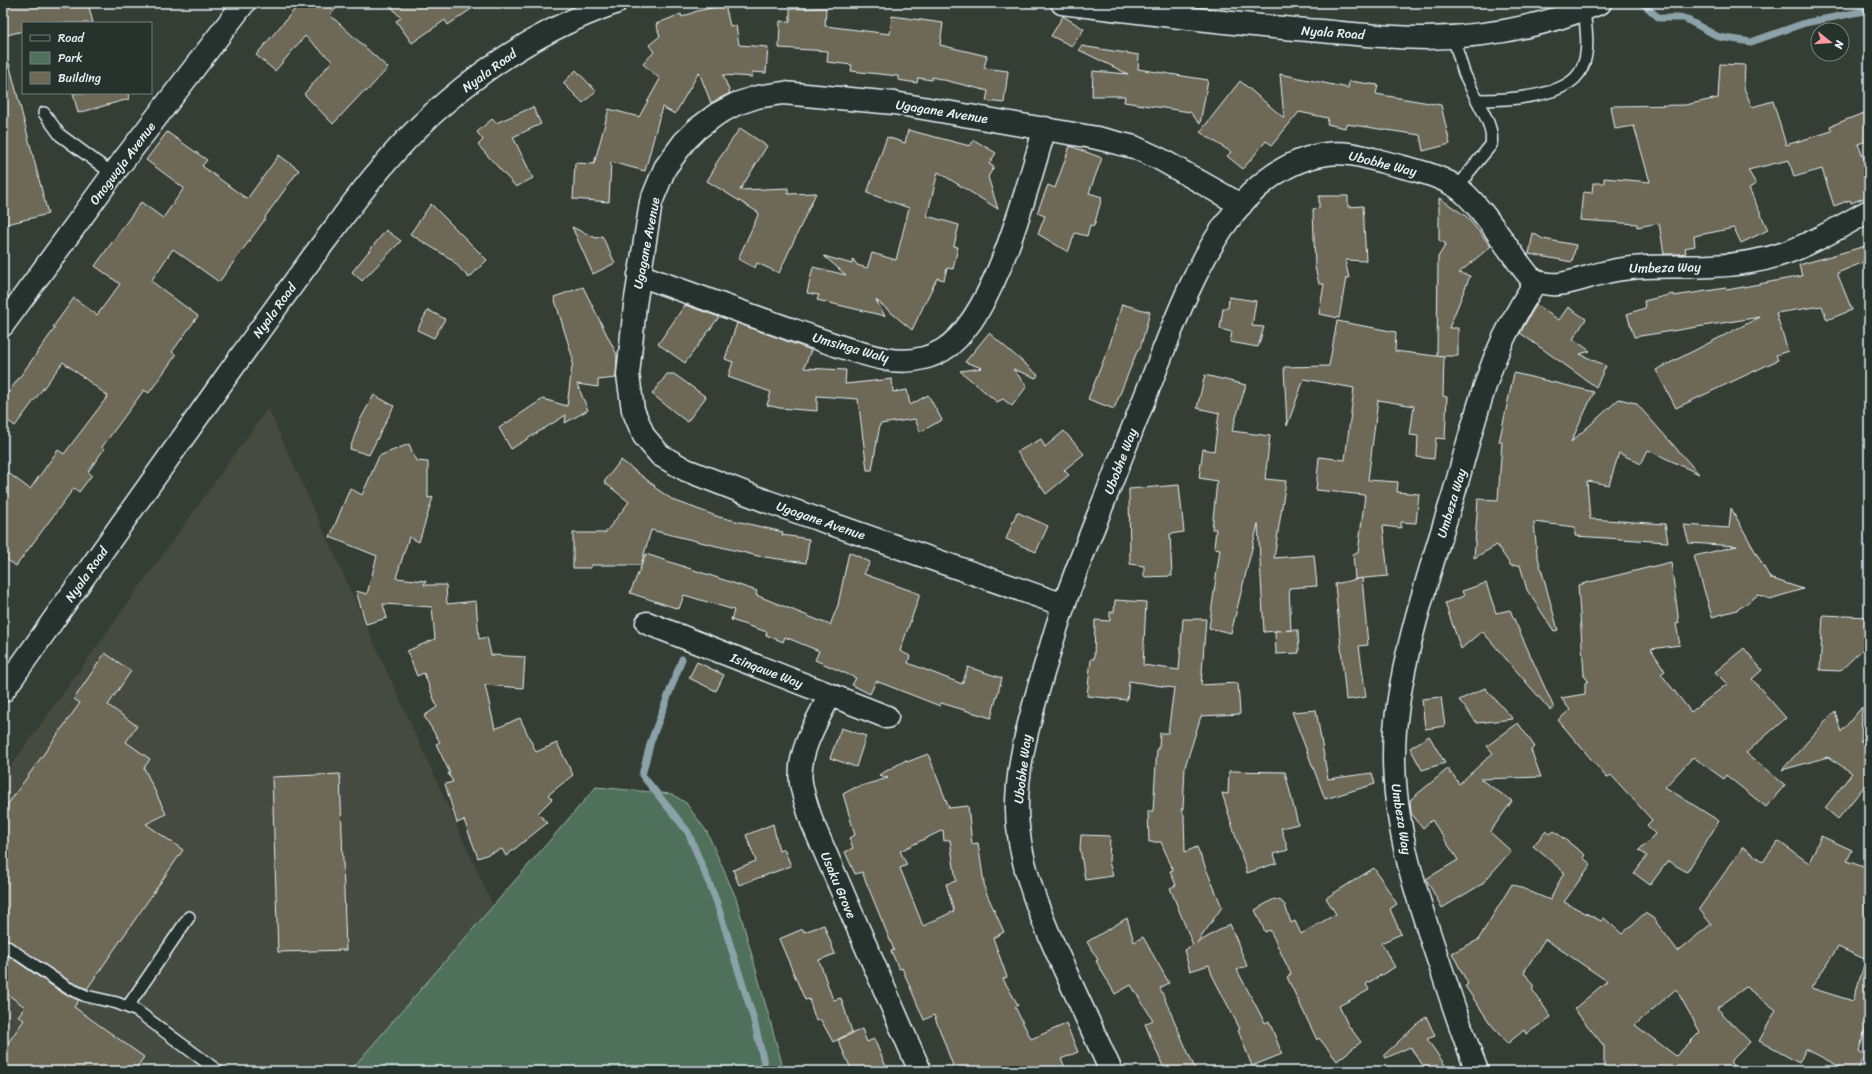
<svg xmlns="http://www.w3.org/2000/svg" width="1872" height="1074" viewBox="0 0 1872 1074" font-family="Sriracha,sans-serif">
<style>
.built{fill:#454b3f}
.green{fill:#50715c;stroke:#9cb1aa}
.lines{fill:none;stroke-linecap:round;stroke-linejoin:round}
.stream{stroke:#8ca2a9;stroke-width:7}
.building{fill:#6e6957;stroke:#e8f1f8;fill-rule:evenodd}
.service-casing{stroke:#e8f1f8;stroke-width:14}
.minor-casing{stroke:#e8f1f8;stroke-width:25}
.tertiary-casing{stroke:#e8f1f8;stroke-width:25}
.service{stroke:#26332d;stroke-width:11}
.minor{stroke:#26332d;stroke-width:22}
.tertiary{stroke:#26332d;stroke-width:22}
.labels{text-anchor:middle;stroke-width:3;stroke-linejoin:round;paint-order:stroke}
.street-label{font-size:13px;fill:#e8f1f8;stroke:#26332d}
</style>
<rect width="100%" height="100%" fill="#343e35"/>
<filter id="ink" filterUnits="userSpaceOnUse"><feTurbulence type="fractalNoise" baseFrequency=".025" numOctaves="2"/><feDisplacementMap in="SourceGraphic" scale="8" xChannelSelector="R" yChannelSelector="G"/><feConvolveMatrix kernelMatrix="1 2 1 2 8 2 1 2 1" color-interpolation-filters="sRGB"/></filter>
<g filter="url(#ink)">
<polygon class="built" points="268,408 493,906 350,1071 3,1071 3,777"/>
<polygon class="green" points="596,787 672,794 686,803 707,832 736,898 784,1071 350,1071"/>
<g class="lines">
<g class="stream">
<polyline points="1642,3 1659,18 1684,18 1719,37 1751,42 1805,23 1869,10"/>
<polyline points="682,659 651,741 642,775 688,832 716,900 753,1017 766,1071"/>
</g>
</g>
<g class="building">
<polygon points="3,3 88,3 93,23 23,23 23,31 3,36"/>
<polygon points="300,3 341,3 330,15 388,68 366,92 364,91 333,124 304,94 332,61 305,36 275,71 256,55"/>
<polygon points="388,3 480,3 448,25 445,20 412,43 396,21 401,18"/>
<polygon points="725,5 730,26 736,25 739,45 768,47 766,73 752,72 752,77 723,75 730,93 711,103 699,72 675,114 662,107 645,171 611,162 609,202 573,199 575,163 594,164 609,109 639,117 660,79 643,64 654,52 649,45 660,36 656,24 681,14 682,17 697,11"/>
<polygon points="826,8 825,26 890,34 892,16 943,23 940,45 987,56 984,68 1008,71 1004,103 986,101 988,91 932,77 932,80 918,78 917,83 898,80 898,76 851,71 852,65 827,62 828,51 779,48 780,21 790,22 790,9"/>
<polygon points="1063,16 1084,29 1072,46 1051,36"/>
<polygon points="1081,46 1139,55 1138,69 1208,80 1200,124 1190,112 1124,102 1125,96 1092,96 1093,71 1128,74 1079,50"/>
<polygon points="3,63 9,63 48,214 3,225"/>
<polygon points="1720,64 1745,65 1744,88 1752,107 1773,101 1786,145 1832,131 1830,126 1869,111 1869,140 1858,144 1869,171 1869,196 1851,203 1850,200 1834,206 1822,169 1794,177 1789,160 1748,170 1756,184 1749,188 1768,230 1741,243 1734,228 1694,236 1695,246 1685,248 1686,253 1679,254 1664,254 1659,223 1637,227 1637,224 1580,220 1583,192 1592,193 1593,183 1604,183 1604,178 1650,182 1634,126 1615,129 1611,106 1685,105 1718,98"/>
<polygon points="576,70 596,91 583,103 563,83"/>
<polygon points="1280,74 1348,88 1349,81 1378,85 1376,94 1441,105 1450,144 1423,151 1420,135 1346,124 1345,128 1327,124 1328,118 1299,112 1272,145 1266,141 1243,169 1227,156 1231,152 1200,132 1240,81 1284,118"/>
<polygon points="73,93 128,93 129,99 78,113"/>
<polygon points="533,107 541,124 513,137 533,178 516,187 478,145 483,140 477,132 492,119 496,123"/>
<polygon points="740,128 767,146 740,190 788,188 788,194 816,193 779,273 757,263 755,268 738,259 759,213 707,181 716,166 715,165"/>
<polygon points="908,130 970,146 974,140 996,153 989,164 994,167 988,177 998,209 938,172 927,216 959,225 954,246 958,247 953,269 947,268 944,280 937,278 912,330 876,300 885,316 817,300 819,295 807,293 813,267 846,275 824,256 852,264 853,259 857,265 867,268 872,253 896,260 909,208 867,193 887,137 905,143"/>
<polygon points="167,132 207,160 202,166 247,199 279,155 299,170 265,217 266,218 219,282 173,249 151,281 198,316 172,352 176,355 149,393 144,390 102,447 104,449 88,472 92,475 79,492 74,488 16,566 3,557 3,469 30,489 58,450 64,454 108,396 63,362 15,426 3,417 3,400 55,328 53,327 74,298 97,315 120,284 95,266 141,202 163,218 184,188 146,160"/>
<polygon points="1070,146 1102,158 1089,193 1102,197 1094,226 1090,225 1087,236 1075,233 1068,252 1038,234 1045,216 1037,213 1048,185 1055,188"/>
<polygon points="1319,196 1348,196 1348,207 1363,206 1366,261 1345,260 1349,278 1346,278 1339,318 1319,314 1324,284 1319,284 1315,267 1313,209 1319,208"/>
<polygon points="1439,198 1466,216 1491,246 1459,273 1470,276 1449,328 1458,328 1458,356 1437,356 1438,257 1446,244 1439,240"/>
<polygon points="431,204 487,260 469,278 451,259 410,234"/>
<polygon points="572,227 596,238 602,236 615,263 593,274"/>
<polygon points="386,230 401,241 362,281 352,272"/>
<polygon points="1533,233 1543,239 1576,245 1572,262 1529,254"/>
<polygon points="1869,245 1869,260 1837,273 1852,310 1827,320 1822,306 1776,313 1788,351 1776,355 1778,360 1676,408 1656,370 1760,317 1634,337 1627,314 1645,308 1644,301 1673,294 1674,296 1726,288 1727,290 1802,276 1799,265"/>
<polygon points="583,287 617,355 616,378 598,380 598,387 577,384 588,410 565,423 566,415 511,449 499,428 543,399 567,406 573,359 554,297"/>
<polygon points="1229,297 1256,301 1252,326 1264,327 1258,347 1230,342 1232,332 1220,329 1223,308 1228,308"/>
<polygon points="1122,304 1150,312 1140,349 1138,349 1114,409 1088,399 1110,344"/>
<polygon points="685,305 719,317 685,363 658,344"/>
<polygon points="1536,305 1559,320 1568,307 1586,319 1573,339 1590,351 1580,354 1606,366 1596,387 1520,333"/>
<polygon points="428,310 445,319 434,338 417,330"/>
<polygon points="1337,321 1396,332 1395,351 1444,357 1443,396 1447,397 1445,439 1436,438 1434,459 1417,457 1418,436 1410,435 1414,406 1378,400 1368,480 1398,482 1397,492 1419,494 1416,523 1401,522 1401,528 1383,526 1388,576 1355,579 1353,554 1358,553 1365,495 1316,490 1319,457 1345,460 1354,388 1304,379 1287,426 1284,367 1329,366"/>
<polygon points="737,323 811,350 804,368 846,370 845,384 892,379 893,392 907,390 910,405 928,395 942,420 920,432 915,419 880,424 872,470 867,470 858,399 817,396 817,411 779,408 767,405 771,392 728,377 733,362 725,359"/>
<polygon points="989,333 1038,375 1036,378 1013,369 1027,386 1012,406 1003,399 997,402 960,371 982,368 965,362"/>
<polygon points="1514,373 1594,392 1571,442 1619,399 1636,403 1699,474 1648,450 1641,464 1619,453 1609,485 1587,481 1590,519 1665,524 1668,542 1575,536 1575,527 1534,522 1537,554 1558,630 1554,631 1527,590 1520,565 1511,566 1497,545 1474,558 1478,499 1498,500 1502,442 1499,442"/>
<polygon points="667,374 674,374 706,397 687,422 652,394"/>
<polygon points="1205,375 1246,385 1232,431 1270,436 1265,479 1286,481 1274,558 1314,555 1317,586 1289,588 1291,630 1264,632 1258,524 1231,633 1209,628 1220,549 1214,548 1216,529 1212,529 1217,481 1199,478 1203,449 1214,451 1219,413 1197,408"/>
<polygon points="374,395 394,406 369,455 350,449 360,420"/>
<polygon points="1064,431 1084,454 1064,470 1069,475 1046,494 1017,452 1041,439 1045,447"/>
<polygon points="409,444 416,461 428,462 428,498 433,497 419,542 409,537 396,578 426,581 424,585 446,585 447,604 476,601 479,639 487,637 491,655 525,657 523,688 485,685 495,729 520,718 536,752 557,743 573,775 548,795 552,799 538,813 547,823 506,856 502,849 478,858 464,820 457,823 445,784 453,782 448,773 450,773 436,744 440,742 424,716 437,707 424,673 417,676 407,651 435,639 432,607 383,604 387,618 366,624 356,591 367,594 377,556 330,537 350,488 362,495 379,456"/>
<polygon points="621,460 655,486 654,487 673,500 719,517 783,532 782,535 809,539 806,563 758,556 651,530 641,565 591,565 591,568 573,568 573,533 605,533 629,502 604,482"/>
<polygon points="1179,485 1184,532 1170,534 1172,576 1144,577 1144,566 1130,564 1129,489"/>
<polygon points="1731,508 1770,578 1803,589 1770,599 1758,595 1737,610 1712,617 1694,556 1737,546 1689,543 1684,525 1729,528"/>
<polygon points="1017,512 1048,526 1036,552 1006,539"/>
<polygon points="849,552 870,562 864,574 920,594 900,651 910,656 908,663 962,684 968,667 1002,678 991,718 941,703 940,706 876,681 870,694 852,685 856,678 815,660 819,651 785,637 783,642 766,635 767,632 731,620 734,610 684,595 679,609 630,593 646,554 757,591 756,595 830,625 838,605"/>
<polygon points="1671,562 1679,623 1676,624 1680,645 1651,649 1665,671 1661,674 1691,712 1727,684 1715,672 1744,648 1762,670 1752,679 1786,718 1746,753 1785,785 1766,807 1726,775 1724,779 1693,757 1665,787 1719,821 1687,872 1668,861 1650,885 1634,873 1647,856 1639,850 1655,834 1647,825 1652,820 1611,775 1607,778 1558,720 1570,710 1561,698 1585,694 1585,683 1588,681 1584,675 1578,585"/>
<polygon points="1362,578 1368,645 1359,646 1366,697 1346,700 1335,584"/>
<polygon points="1486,583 1496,613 1510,610 1554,708 1550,710 1482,631 1461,649 1445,603 1464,596 1462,591"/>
<polygon points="1115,600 1146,602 1143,665 1179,670 1183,619 1206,619 1201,685 1238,683 1240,714 1201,716 1185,767 1183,809 1181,809 1184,815 1185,852 1197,847 1222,907 1197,943 1230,924 1247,966 1237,970 1265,1023 1269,1021 1282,1054 1252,1066 1238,1030 1240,1029 1212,975 1209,965 1190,971 1184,950 1193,945 1170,888 1176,885 1170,871 1173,870 1161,842 1149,842 1148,811 1153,811 1157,748 1159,748 1160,733 1168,733 1174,688 1129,681 1127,700 1087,696 1091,659 1094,659 1095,620 1110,621 1110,612 1114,612"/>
<polygon points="1823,615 1869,617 1869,647 1865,647 1840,671 1820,670"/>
<polygon points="1298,630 1299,653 1276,654 1275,631"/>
<polygon points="105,653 131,671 108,705 137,726 126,742 150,759 144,768 166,814 146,824 183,850 87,989 71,982 3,937 3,811 80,703 74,699"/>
<polygon points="697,662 724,675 716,691 689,678"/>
<polygon points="1485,688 1513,719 1477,723 1459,700"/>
<polygon points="1441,697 1445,726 1425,729 1422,699"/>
<polygon points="1862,707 1861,743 1869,728 1869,784 1867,783 1838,819 1825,808 1852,773 1828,757 1782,770 1835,711 1841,732"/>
<polygon points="1316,710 1328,779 1372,773 1375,784 1325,799 1292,712"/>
<polygon points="1518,723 1535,747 1531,750 1541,777 1480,779 1512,801 1490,832 1511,851 1482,884 1442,908 1426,879 1458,860 1432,820 1423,828 1411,813 1410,800 1449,768 1450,774 1452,773 1459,784 1493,753 1487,746"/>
<polygon points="841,728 866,736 856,767 830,758"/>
<polygon points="1429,736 1445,763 1422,770 1410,748"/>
<path d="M 928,754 L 949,808 L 968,806 L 972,844 L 978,843 L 985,890 L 1004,932 L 993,938 L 1007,977 L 1003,979 L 1018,1005 L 1015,1007 L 1031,1039 L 1066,1024 L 1078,1052 L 1061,1059 L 1067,1071 L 955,1071 L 934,1015 L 924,1020 L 902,968 L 899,969 L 891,951 L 894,950 L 862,872 L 855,874 L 845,852 L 853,848 L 849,838 L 855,835 L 843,794 L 854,788 L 888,778 L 879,775 L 906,760 L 907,762 ZM 943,830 L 944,841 L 950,840 L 956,881 L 946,884 L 954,911 L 923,926 L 900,868 L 907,865 L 900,851 Z"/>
<polygon points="1229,771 1285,772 1298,824 1281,828 1288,850 1274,854 1277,863 1247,873 1222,793 1228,794"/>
<polygon points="340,774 346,950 278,952 272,777"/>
<polygon points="773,824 779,851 784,849 791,866 739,885 733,870 756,861 746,835"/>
<path d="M 1546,831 L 1550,834 L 1554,831 L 1585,855 L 1583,858 L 1591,864 L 1564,902 L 1601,921 L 1604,918 L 1622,934 L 1645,913 L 1653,918 L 1678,951 L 1711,924 L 1699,909 L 1743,847 L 1763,862 L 1778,841 L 1809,863 L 1821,836 L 1852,850 L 1847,861 L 1869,869 L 1869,961 L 1838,947 L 1811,988 L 1853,1001 L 1864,965 L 1869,965 L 1869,1017 L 1859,1051 L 1866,1055 L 1857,1071 L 1848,1071 L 1806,1049 L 1799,1063 L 1759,1041 L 1776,1010 L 1746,987 L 1717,1008 L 1750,1042 L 1730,1062 L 1739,1071 L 1604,1071 L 1604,1046 L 1574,1009 L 1607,981 L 1545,939 L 1524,972 L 1534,987 L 1532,989 L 1551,1017 L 1526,1034 L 1524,1030 L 1507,1044 L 1490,1023 L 1465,986 L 1468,984 L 1452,953 L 1478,940 L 1512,884 L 1550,900 L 1564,872 L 1533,846 ZM 1676,989 L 1700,1032 L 1676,1056 L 1635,1025 Z"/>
<polygon points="1081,835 1110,836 1109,862 1113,876 1085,880 1080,848"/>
<polygon points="1374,868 1397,904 1390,909 1401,934 1381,943 1395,967 1366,984 1369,990 1339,1006 1348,1025 1361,1042 1337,1061 1319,1038 1317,1040 1287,977 1291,974 1270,930 1265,932 1255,910 1274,899 1281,901 1285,905 1291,923 1295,921 1301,934 1336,914 1326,898"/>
<polygon points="1127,918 1134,942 1143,937 1169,983 1160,988 1196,1071 1165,1071 1145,1024 1153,1020 1131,985 1115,994 1096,961 1098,960 1087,942"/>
<polygon points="824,925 835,954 819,960 833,1000 841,998 852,1032 833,1042 821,1020 816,1021 809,999 805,1000 779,939 803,929 804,932"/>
<polygon points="3,952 64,994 79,1000 74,1007 144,1057 134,1071 3,1071 3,1050 24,1020 18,1016 25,1007 3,991"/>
<polygon points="1426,1016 1435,1036 1427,1039 1449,1071 1427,1071 1410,1047 1386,1058 1384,1055"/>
<polygon points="862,1029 867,1042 874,1039 888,1071 852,1071 838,1040"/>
</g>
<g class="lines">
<g class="service-casing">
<g id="service">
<path d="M 1453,37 L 1464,73 L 1477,100 C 1504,100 1570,98 1582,68 C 1590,51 1586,28 1584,10"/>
<polyline points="44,113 60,135 113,174"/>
<path d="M 1458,188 L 1468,173 L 1491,145 C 1494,129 1484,114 1477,100"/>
<polyline points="3,944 68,988 86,996 117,1003 137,1011 218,1071"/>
<polyline points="128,1006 189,917"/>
</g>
</g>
<g class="minor-casing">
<g id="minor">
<path d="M 639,275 C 690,293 741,312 793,330 C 822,340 854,353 885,359 C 905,363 926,360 943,350 C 996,317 1027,186 1045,128"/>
<polyline points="3,325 113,174 244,3"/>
<polyline points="1064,605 766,501 686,470 660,455 644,436 633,410 628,375 635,305 651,202 665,168 684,142 697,129 717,114 736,104 757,97 783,93 894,103 1097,138 1134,147 1160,159 1241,205"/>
<polyline points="647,623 887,717"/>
<path d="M 830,695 C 817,721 797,752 801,783 C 803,796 808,809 812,822 L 920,1071"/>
<path d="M 1111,1071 C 1097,1040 1082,1008 1068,977 C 1044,925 1019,870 1017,812 C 1016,765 1030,718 1043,673 C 1050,651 1056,627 1064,605 C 1079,561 1098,517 1115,473 C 1130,435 1145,397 1160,359 C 1190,283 1233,167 1327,154 C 1346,151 1365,157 1384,162 C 1409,169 1441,174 1462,191 C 1488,214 1507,250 1530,277 C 1552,292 1576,280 1599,274 C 1638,263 1672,268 1711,266 C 1737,265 1763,261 1788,252 C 1816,242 1843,225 1869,211"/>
<path d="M 1477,1071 C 1465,1040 1454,1008 1444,977 C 1417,899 1388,814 1395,730 C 1402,652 1431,568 1454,493 C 1467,448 1478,401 1495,358 C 1506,331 1520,306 1536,281"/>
</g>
</g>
<g class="tertiary-casing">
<g id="tertiary">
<path d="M 1062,3 C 1148,13 1234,25 1321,31 C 1355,34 1391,38 1426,38 C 1485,37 1546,26 1600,3"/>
<path d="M 3,691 C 77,586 151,481 226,377 C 262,327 297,277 334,229 C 357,197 381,166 408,138 C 466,78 536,31 615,3"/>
</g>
</g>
<use href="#service" class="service"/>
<use href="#minor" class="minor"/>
<use href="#tertiary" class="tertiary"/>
</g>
</g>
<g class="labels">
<g class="street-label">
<text transform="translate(1333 32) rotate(4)" y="5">Nyala Road</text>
<text transform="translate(489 70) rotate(-36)" y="5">Nyala Road</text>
<text transform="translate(942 111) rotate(9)" y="5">Ugagane Avenue</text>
<text transform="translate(122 163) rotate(-53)" y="5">Onogwaja Avenue</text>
<text transform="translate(1383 163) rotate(14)" y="5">Ubobhe Way</text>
<text transform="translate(646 243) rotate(-79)" y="5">Ugagane Avenue</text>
<text transform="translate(1665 267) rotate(-1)" y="5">Umbeza Way</text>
<text transform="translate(274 310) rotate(-54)" y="5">Nyala Road</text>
<text transform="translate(851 347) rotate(16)" y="5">Umsinga Waly</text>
<text transform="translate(1120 461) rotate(-69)" y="5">Ubobhe Way</text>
<text transform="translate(1451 503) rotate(-73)" y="5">Umbeza Way</text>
<text transform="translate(821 520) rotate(19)" y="5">Ugagane Avenue</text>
<text transform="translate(86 574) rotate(-55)" y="5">Nyala Road</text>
<text transform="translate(767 670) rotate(21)" y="5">Isinqawe Way</text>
<text transform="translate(1022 769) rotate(-83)" y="5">Ubobhe Way</text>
<text transform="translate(1402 819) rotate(81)" y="5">Umbeza Way</text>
<text transform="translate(839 885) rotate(67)" y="5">Usaku Grove</text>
</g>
</g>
<rect width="1872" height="1074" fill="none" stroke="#26332d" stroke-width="16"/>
<rect x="8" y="8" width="1856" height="1058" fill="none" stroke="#e8f1f8" stroke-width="1.5" filter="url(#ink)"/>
<rect x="22" y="22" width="130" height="72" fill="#26332d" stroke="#747f7e"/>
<rect x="30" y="35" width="20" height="6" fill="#26332d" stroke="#747f7e"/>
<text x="58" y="42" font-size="12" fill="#e8f1f8">Road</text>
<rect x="30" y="52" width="20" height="12" fill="#50715c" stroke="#747f7e"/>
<text x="58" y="62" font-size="12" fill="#e8f1f8">Park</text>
<rect x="30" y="72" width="20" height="12" fill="#6e6957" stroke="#747f7e"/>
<text x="58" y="82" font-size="12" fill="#e8f1f8">Building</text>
<g transform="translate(1830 42) rotate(107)"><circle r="19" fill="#26332d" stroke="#747f7e"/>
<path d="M0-3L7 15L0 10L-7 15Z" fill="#ff9aa2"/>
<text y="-6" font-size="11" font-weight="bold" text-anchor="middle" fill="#e8f1f8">N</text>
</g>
</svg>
